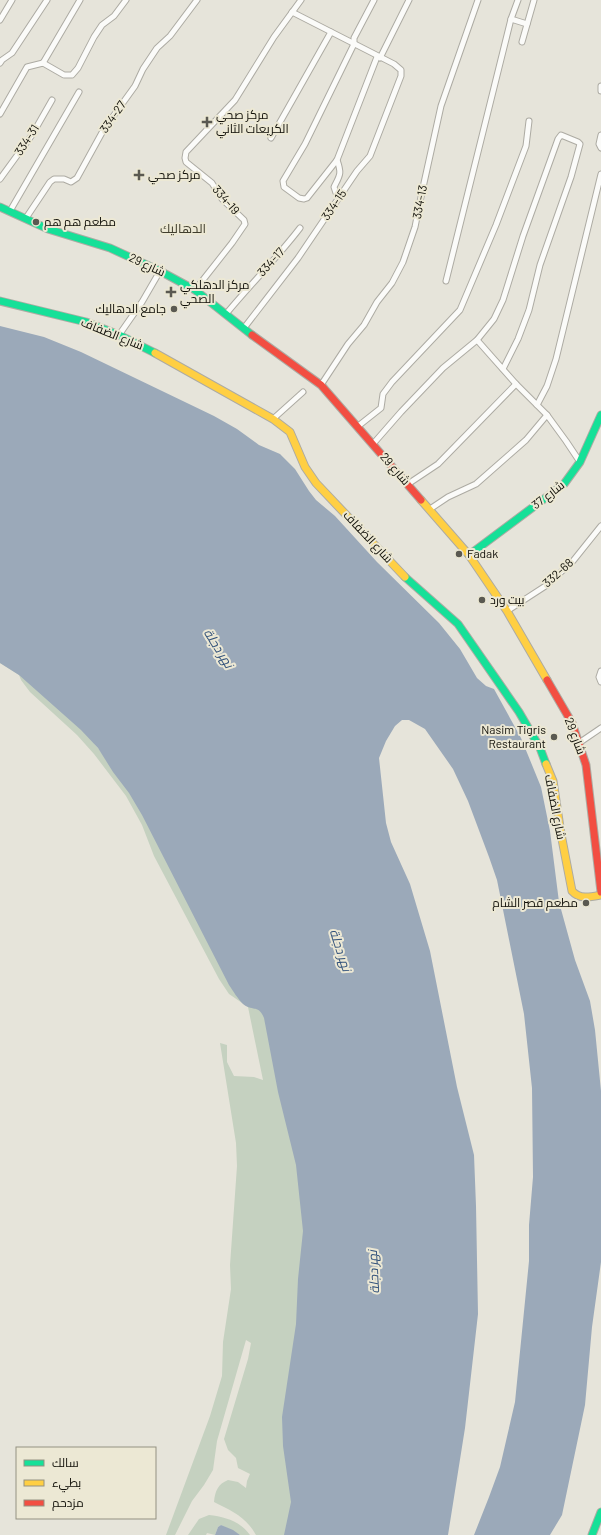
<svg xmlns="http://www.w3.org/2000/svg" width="601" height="1535" viewBox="0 0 601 1535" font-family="Barlow,Cairo,sans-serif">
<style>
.green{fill:#c5d1c0}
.water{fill:#9ba9b9}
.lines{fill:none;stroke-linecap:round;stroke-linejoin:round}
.street-casing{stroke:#adaba3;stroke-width:7}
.fast-casing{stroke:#adaba3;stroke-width:9}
.slow-casing{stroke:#adaba3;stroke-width:9}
.jam-casing{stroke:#adaba3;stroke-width:9}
.street{stroke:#fbfbf9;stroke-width:5}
.fast{stroke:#16e098;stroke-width:7}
.slow{stroke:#ffcf43;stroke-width:7}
.jam{stroke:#f24e42;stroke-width:7}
.poi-dot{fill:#5a5951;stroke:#ece8d4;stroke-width:1.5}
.labels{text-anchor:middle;stroke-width:4;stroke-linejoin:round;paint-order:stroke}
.poi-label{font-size:12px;fill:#0f0e07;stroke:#ece8d4;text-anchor:start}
.street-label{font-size:12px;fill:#0f0e07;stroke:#ece8d4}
.neighbourhood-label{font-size:13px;fill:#413e2e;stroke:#ece8d4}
.water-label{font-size:13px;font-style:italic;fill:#32527b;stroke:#ece8d4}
</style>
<rect width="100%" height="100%" fill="#e6e4da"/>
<g class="green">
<path d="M 0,655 L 30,665 L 120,775 L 260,996 L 309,1198 L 292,1470 L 291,1535 L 256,1535 C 246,1517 232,1511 214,1502 C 215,1491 218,1484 228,1480 L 238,1482 L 246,1488 L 247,1481 L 250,1474 L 238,1468 L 236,1458 L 228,1450 L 224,1439 L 248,1359 L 251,1343 L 246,1340 L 217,1441 L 213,1470 L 204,1485 L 192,1501 L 175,1535 L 166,1535 L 210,1416 L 222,1376 L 223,1342 L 231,1289 L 230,1265 L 237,1166 L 236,1143 L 220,1043 L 227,1045 L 227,1062 L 234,1076 L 254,1077 L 263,1080 L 248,1007 L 229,994 L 219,979 L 154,856 L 142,825 L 126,796 L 94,754 L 77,735 L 30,692 L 21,680 L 19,675 L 0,663 Z"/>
<path d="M 209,1515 C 225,1517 240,1521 250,1535 L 240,1535 L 221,1525 L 218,1527 L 215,1535 L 207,1533 L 206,1535 L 188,1535 L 199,1519 Z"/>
</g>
<g class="water">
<path d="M 0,326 L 44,337 L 81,352 L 214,416 L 237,429 L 259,445 L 280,454 L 295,469 L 309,491 L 316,500 L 335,516 L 377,562 L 439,623 L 460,649 L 477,678 L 486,686 L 494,689 L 521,738 L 541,787 L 550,831 L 559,902 L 575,960 L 590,1001 L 595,1030 L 601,1091 L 601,1262 L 592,1327 L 585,1405 L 562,1515 L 550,1535 L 474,1535 L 489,1497 L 500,1467 L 515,1402 L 529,1261 L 529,1225 L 533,1177 L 532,1088 L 524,1014 L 497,880 L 489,857 L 468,801 L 453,769 L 425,729 L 409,720 L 402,720 L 395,726 L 386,741 L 379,758 L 386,823 L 391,842 L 410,884 L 430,951 L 457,1087 L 474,1155 L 476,1206 L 478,1314 L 465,1428 L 448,1535 L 284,1535 L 291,1502 L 283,1446 L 282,1417 L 296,1324 L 298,1279 L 303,1231 L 296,1165 L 278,1092 L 264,1018 C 258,1004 253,1012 243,1004 C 238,999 233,991 229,985 L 142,815 L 129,793 L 113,772 L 98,748 L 81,730 L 19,675 L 0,663 Z"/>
<polygon points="221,1525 233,1530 240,1535 215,1535 218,1527"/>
</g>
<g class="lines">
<g class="street-casing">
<g id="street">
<polyline points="374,0 354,38 354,44 305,144 283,181 284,187 299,198 304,199 307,198 337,160 377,57"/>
<polyline points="511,19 527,24"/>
<polyline points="0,20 12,0"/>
<polyline points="522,42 534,0"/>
<polyline points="380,58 409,0"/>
<polyline points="0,63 2,60 12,53 47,0"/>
<polyline points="43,63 64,75 72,75 78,68 94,37 102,25 114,16 126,0"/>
<polyline points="43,63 80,0"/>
<polyline points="601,86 601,91"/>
<polyline points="0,114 27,67 43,63"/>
<polyline points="601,135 599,144 601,148"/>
<polyline points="271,138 331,32"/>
<path d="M 337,160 C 342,174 340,175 334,187 L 336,193 L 341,195"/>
<polyline points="0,179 32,135 52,100"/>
<polyline points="10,211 79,92"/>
<polyline points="26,218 50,182 54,179 64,179 71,182 77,178 104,129 135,86 143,69 157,48 170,36 197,0"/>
<polyline points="446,281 511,19 518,0"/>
<polyline points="195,290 232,243 245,224 244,220 222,199 212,183 186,162 185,158 186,152 235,100 274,37 301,0"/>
<path d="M 226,314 C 250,285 277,258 300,228"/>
<polyline points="244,328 298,258 357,171 370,156 401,76 401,70 394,64 292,12"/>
<polyline points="119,335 142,302 160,271"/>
<polyline points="477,340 516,384 547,415 566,441 580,462"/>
<polyline points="321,385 348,344 364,325 377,302 392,283 403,262 415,227 422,192 441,106 478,0"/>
<polyline points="537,405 547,386 556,359 601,174"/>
<polyline points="273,419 303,392"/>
<polyline points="357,427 381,408 383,394 392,382 460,310 496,225 526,146 529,121"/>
<polyline points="373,444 401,412 443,368 477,340 494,319 503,300 523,236 558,139 561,135 578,142 580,144 571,177 540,265 529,310 518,339 503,369"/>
<polyline points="408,484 438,464 516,384"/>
<polyline points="430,509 448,497 476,484 526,440 547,415"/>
<polyline points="507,611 547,585 573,561 601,526"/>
<polyline points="601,671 599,677 601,682"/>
<polyline points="579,743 601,728"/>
</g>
</g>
<g class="fast-casing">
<g id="fast">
<polyline points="0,207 48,229 110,248 160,271 195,290 252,335"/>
<polyline points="0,301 86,322 119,335 155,353"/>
<polyline points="469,555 564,484 580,462 601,415"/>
<polyline points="405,577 458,624 519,712 540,748 546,764"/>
<polyline points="592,1535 601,1512"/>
</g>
</g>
<g class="slow-casing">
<g id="slow">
<polyline points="155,353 273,419 290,432 305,467 316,483 405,577"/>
<polyline points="421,500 469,555 507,611 547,680"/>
<path d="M 546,764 L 553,781 L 561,834 L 572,891 C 580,900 591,897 601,895"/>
</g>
</g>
<g class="jam-casing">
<g id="jam">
<polyline points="252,335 321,385 421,500"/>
<polyline points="547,680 572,723 586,765 601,892"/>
</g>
</g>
<use href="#street" class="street"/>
<use href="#fast" class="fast"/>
<use href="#slow" class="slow"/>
<use href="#jam" class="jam"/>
</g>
<g class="poi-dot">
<path d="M205 116h4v4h4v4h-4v4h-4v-4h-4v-4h4z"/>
<path d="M137 169h4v4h4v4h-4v4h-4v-4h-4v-4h4z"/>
<circle cx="36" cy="222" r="4"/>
<path d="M169 286h4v4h4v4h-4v4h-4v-4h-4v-4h4z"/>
<circle cx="174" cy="309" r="4"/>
<circle cx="459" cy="554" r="4"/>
<circle cx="482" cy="600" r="4"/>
<circle cx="554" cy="737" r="4"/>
<circle cx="586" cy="903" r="4"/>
</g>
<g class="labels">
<g class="poi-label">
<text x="216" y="119">مركز صحي<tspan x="216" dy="14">الكريعات الثاني</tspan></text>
<text x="148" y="179">مركز صحي</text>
<text x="44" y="226">مطعم هم هم</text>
<text x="180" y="289">مركز الدهلكي<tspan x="180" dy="14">الصحي</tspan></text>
<text x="166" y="313" text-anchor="end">جامع الدهاليك</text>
<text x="467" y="558">Fadak</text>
<text x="490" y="604">بيت ورد</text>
<text x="546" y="734" text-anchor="end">Nasim Tigris<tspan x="546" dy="14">Restaurant</tspan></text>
<text x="578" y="907" text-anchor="end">مطعم قصر الشام</text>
</g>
<g class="street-label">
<text transform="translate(113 117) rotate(-55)" y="4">334-27</text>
<text transform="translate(27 140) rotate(-57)" y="4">334-31</text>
<text transform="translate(226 200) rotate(49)" y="4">334-19</text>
<text transform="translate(420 202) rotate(-79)" y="4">334-13</text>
<text transform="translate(334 205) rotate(-56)" y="4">334-15</text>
<text transform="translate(271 262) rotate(-48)" y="4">334-17</text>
<text transform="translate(147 265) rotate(25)" y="4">شارع 29</text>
<text transform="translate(112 334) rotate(22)" y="4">شارع الضفاف</text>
<text transform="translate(395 469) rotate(49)" y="4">شارع 29</text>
<text transform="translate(548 495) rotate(-38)" y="4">شارع 37</text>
<text transform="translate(368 537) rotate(47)" y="4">شارع الضفاف</text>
<text transform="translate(558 573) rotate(-42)" y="4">332-68</text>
<text transform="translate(575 736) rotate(69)" y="4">شارع 29</text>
<text transform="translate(555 807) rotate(79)" y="4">شارع الضفاف</text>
</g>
<g class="neighbourhood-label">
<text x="183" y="233">الدهاليك</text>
</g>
<g class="water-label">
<text transform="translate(219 648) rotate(58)" y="5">نهر دجلة</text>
<text transform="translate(341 950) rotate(72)" y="5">نهر دجلة</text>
<text transform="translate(373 1272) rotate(-93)" y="5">نهر دجلة</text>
</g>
</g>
<rect x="16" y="1447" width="140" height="72" fill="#ece8d4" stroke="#949182"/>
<rect x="24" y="1460" width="20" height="6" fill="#16e098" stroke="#949182"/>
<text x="52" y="1467" font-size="12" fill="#0f0e07">سالك</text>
<rect x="24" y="1480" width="20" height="6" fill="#ffcf43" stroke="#949182"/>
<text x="52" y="1487" font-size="12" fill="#0f0e07">بطيء</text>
<rect x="24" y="1500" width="20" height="6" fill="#f24e42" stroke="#949182"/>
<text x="52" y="1507" font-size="12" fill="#0f0e07">مزدحم</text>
</svg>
